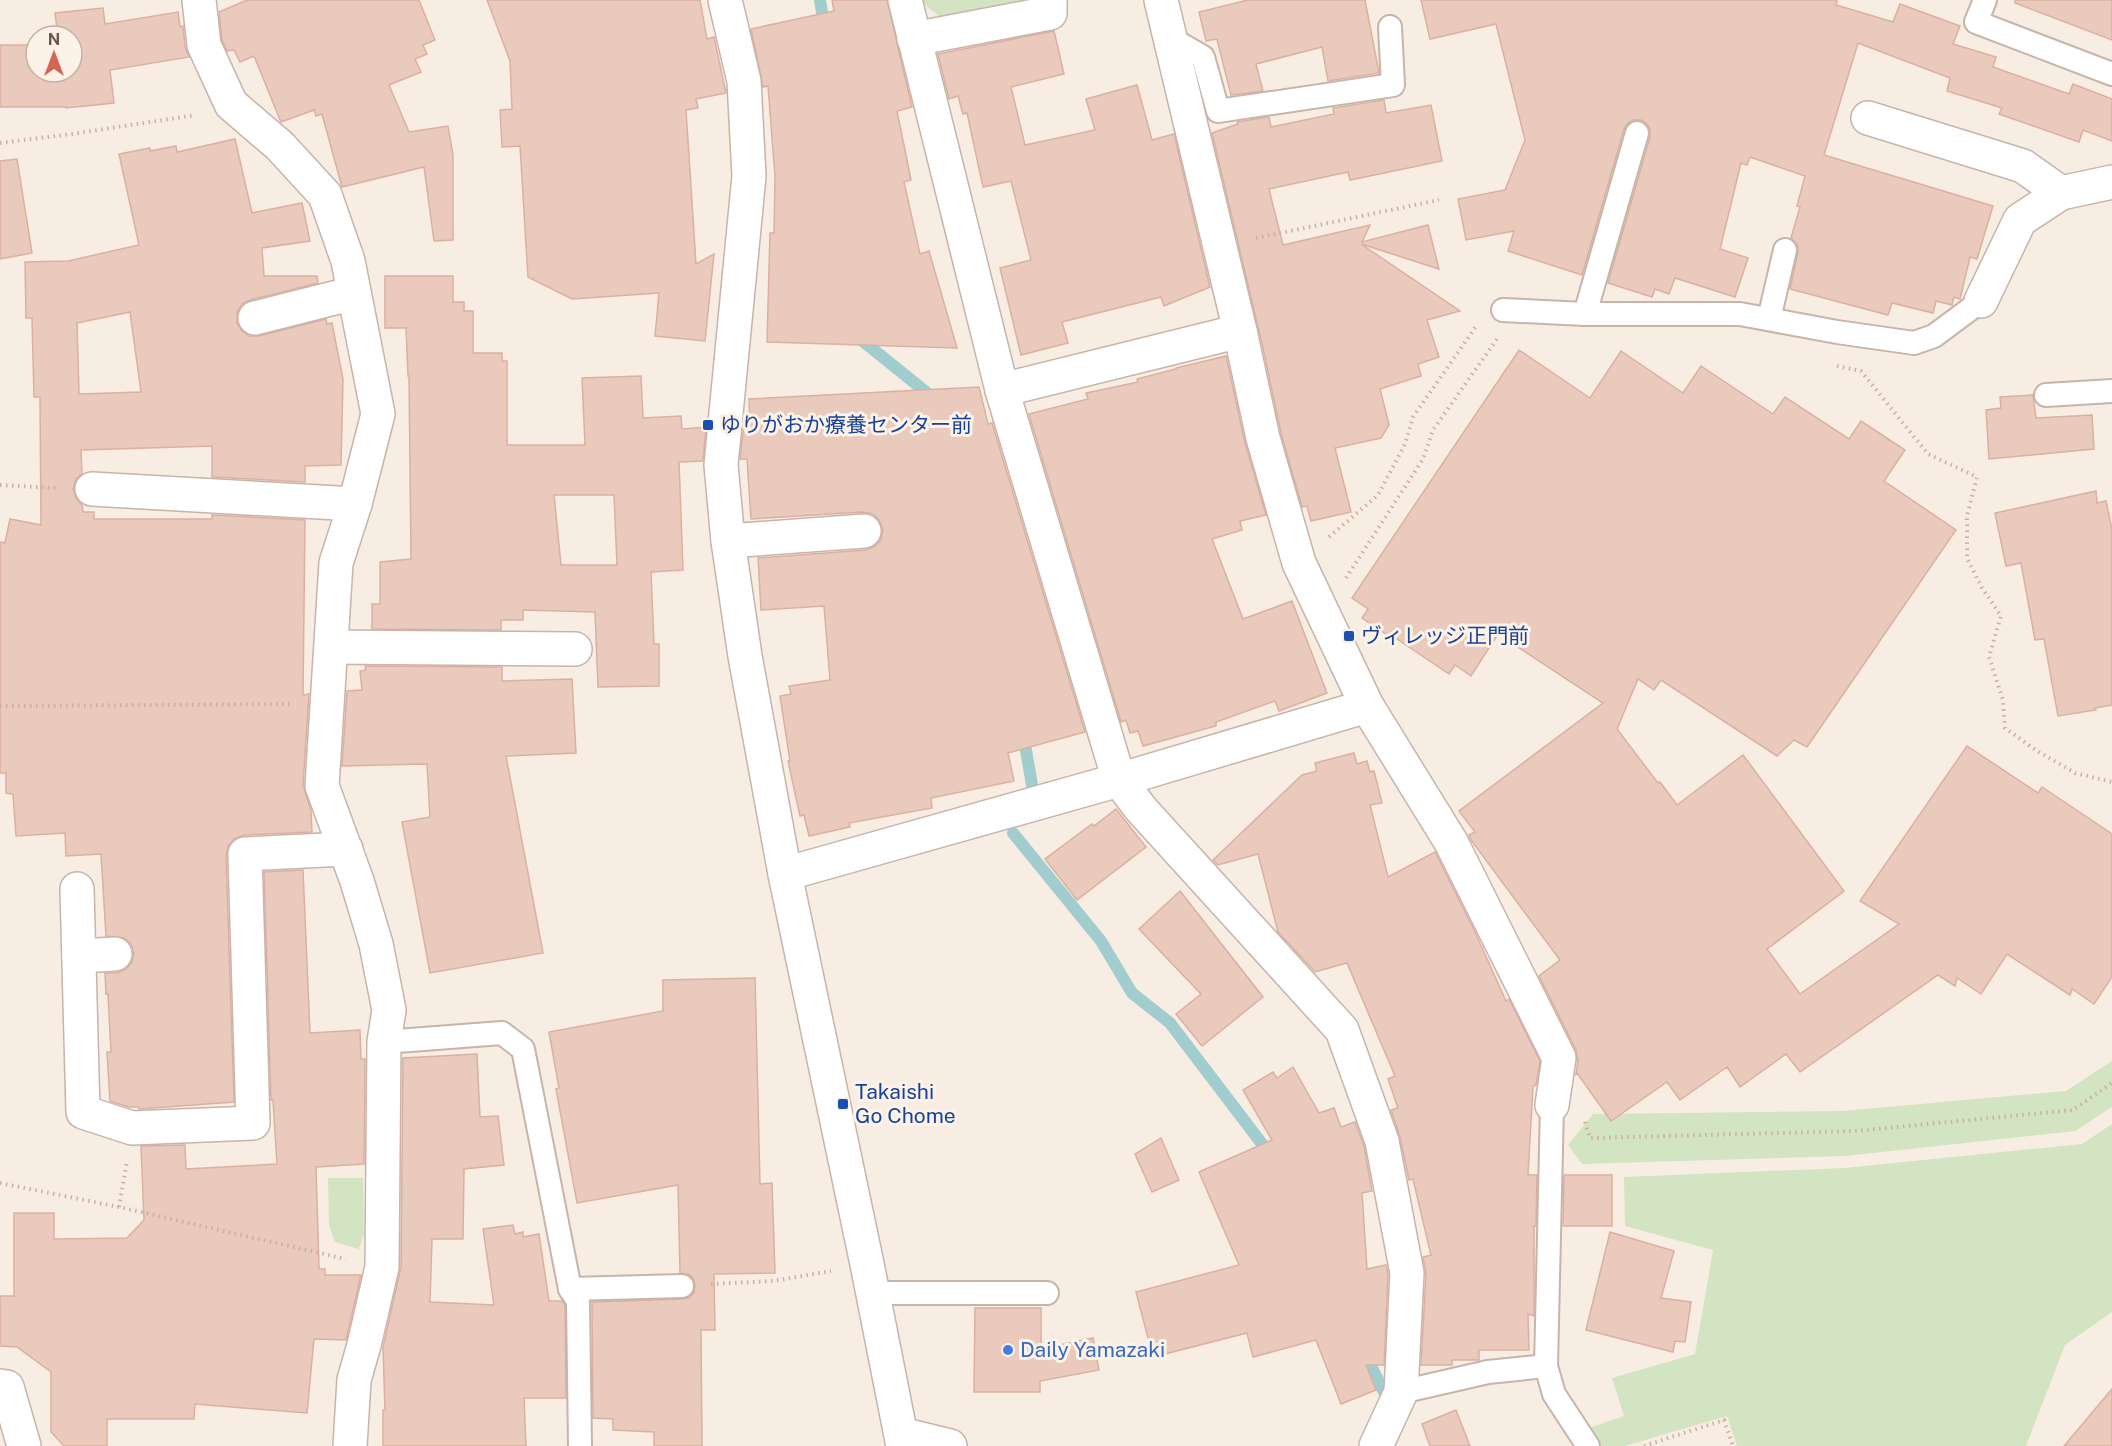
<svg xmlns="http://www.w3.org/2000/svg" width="2112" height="1446" viewBox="0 0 2112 1446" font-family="'Public Sans','Noto Sans JP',sans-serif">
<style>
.green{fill:#d3e4c3}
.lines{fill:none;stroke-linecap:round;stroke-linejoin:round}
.stream{stroke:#a1cdcf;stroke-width:12}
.building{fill:#eacabd;stroke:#dbb0a0;stroke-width:1.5;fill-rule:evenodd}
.lane-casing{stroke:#c7b4ab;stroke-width:26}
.street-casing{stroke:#c7b4ab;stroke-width:36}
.path{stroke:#ceaea1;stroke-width:4;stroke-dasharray:1.5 4.5;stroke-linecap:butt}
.lane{stroke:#fff;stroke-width:22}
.street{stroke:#fff;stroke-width:33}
.transit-dot{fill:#1a4fb4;stroke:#fcf2e7;stroke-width:2}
.shop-dot{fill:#3f7fe0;stroke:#fcf2e7;stroke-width:2}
.labels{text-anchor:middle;stroke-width:6;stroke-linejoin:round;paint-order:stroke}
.transit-label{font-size:21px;fill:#164399;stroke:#fcf2e7;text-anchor:start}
.shop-label{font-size:21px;fill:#366cbe;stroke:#fcf2e7;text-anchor:start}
</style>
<rect width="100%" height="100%" fill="#f8ede2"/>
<g class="green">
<polygon points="922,0 1036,0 941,18 924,4"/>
<polygon points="2112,1061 2112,1107 2075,1131 1845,1156 1582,1164 1568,1145 1593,1114 1843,1111 2066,1091"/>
<polygon points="2112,1124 2112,1312 2065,1345 2026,1446 1737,1446 1727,1416 1625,1446 1597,1446 1586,1429 1624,1416 1612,1378 1695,1354 1713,1250 1625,1226 1624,1177 1844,1168 2082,1144"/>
<polygon points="328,1178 363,1178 364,1234 359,1249 335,1242 329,1225"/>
</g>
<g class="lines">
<g class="stream">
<polyline points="820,0 825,30"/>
<polyline points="860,334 864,342 926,392 929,402"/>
<polyline points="1023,733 1032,785"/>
<polyline points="1013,833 1101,941 1132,993 1170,1023 1272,1157"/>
<polyline points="1364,1352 1385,1394"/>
</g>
</g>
<g class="building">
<polygon points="247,0 419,0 435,40 423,45 427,54 415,59 421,72 389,85 409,132 448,126 453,155 453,240 434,241 424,167 342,187 322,114 316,116 314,110 281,122 254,56 240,62 234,50 227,51 222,40 219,12"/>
<polygon points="487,0 700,0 707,39 714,37 726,93 696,99 698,108 686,110 696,264 714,254 705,341 655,336 659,293 572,299 528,277 520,146 502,147 500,110 512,109 510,61"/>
<polygon points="832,0 887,0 912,107 897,111 911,180 904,182 920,254 929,251 957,348 767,342 770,233 774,233 775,176 768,86 763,87 751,29 834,11"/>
<polygon points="1248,0 1365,0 1379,73 1328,81 1322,47 1256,64 1263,91 1231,95 1217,39 1206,41 1199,12"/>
<polygon points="1421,0 1837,0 1836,5 1893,22 1900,4 1960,26 1953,44 1996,57 1993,67 2069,94 2073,84 2112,99 2112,141 2083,130 2079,142 1999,114 2002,108 1947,91 1950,78 1858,43 1824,155 1993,206 1977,259 1970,257 1960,299 1954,297 1952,305 1936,301 1933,313 1892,303 1888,315 1790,289 1798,252 1798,246 1791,238 1800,207 1797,206 1805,176 1750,157 1747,165 1741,163 1720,249 1748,258 1735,297 1675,278 1669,294 1655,289 1652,297 1608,283 1650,137 1650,129 1647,124 1641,120 1633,120 1627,124 1624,129 1582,275 1508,251 1514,231 1466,240 1458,199 1505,190 1525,140 1496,24 1430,39"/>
<polygon points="2015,0 2112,0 2112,40 2015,3"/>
<polygon points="103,8 105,24 178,12 180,27 183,26 185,47 189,57 110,70 114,103 66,108 66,107 0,107 0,45 36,45 36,72 72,72 72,36 58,36 55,13"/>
<polygon points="1054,31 1064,74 1011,87 1025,145 1095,130 1086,99 1137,85 1152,140 1174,134 1210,287 1164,306 1161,297 1062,322 1068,343 1021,355 1000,268 1031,260 1011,181 983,187 967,113 963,114 958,96 949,99 938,54"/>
<polygon points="1384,100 1386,113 1431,105 1442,161 1350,180 1348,172 1269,189 1283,245 1370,225 1362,242 1428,225 1439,269 1361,244 1460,311 1427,320 1439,357 1418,364 1421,376 1380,389 1389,425 1381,438 1335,448 1351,512 1311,521 1307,506 1302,507 1281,433 1263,348 1212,133 1238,124 1237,122 1269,117 1271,127 1334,114 1333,108"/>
<path d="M 235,139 L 252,213 L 302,203 L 310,241 L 262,248 L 264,276 L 317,276 L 318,283 L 250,300 L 242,304 L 237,312 L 237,323 L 242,331 L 249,336 L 259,336 L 326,319 L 327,324 L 332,323 L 343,379 L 341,465 L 305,466 L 305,482 L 212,477 L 212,446 L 81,450 L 82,474 L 76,479 L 73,489 L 76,498 L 82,505 L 83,512 L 94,512 L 94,519 L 212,519 L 212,515 L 305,520 L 303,695 L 309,694 L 303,785 L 311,811 L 312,832 L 244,835 L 234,839 L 228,846 L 226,855 L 234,1102 L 139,1109 L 139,1107 L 129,1107 L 110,1101 L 107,1052 L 111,1052 L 108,994 L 106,994 L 105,973 L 117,973 L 126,969 L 132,962 L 134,954 L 131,944 L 124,938 L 106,936 L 101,854 L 66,856 L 65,833 L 16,836 L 13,794 L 6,793 L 6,773 L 0,773 L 0,542 L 5,543 L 10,519 L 41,525 L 40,397 L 34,397 L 32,318 L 26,318 L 25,262 L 68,261 L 139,245 L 119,154 L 150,148 L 150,151 L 176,146 L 177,152 ZM 130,312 L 141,392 L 79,394 L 77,323 Z"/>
<polygon points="17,159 32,253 0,259 0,161"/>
<path d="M 385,276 L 453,276 L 453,302 L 464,302 L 464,311 L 473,311 L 473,353 L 502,353 L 502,361 L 507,361 L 507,445 L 585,445 L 582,378 L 641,376 L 643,418 L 681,416 L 682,429 L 706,427 L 703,461 L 679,462 L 683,570 L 651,572 L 654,644 L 659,644 L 659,686 L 598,687 L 595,612 L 523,610 L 523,620 L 501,620 L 501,630 L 372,629 L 372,604 L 380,604 L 380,562 L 411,559 L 409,376 L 408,376 L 406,328 L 385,328 ZM 554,495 L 614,495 L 617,565 L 561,565 Z"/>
<polygon points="1519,350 1590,398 1621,351 1683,393 1701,366 1773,414 1785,397 1849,439 1861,421 1905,450 1884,481 1956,530 1807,747 1794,740 1777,756 1661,680 1654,690 1638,679 1617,729 1658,783 1660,782 1677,805 1743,755 1844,891 1767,949 1800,994 1899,924 1860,901 1967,746 2038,793 2042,787 2112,834 2112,977 2094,1004 2072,989 2070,995 2007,954 1981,994 1957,978 1955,986 1938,975 1800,1072 1786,1054 1740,1087 1727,1067 1680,1100 1667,1082 1611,1121 1577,1073 1576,1074 1578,1061 1576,1050 1539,976 1560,960 1471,840 1469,835 1475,832 1459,811 1603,703 1498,634 1471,676 1455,665 1449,674 1391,635 1390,637 1362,618 1368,609 1352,598"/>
<polygon points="1226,356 1245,443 1266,515 1240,521 1242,530 1212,539 1243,619 1292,601 1327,693 1279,711 1275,701 1216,722 1216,726 1143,746 1138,731 1130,733 1126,720 1121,722 1029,414 1088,399 1086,393 1138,382 1137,379 1176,369 1176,368"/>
<polygon points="979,387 988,424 992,423 1085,732 1008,753 1014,781 931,798 932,808 849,823 850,827 809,836 804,815 800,816 788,761 790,761 780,696 791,694 789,686 830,680 824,606 761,610 758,558 866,550 875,546 881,540 883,529 879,520 873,514 863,512 751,519 747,459 740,459 744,424 750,424 749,399"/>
<polygon points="2033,395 2036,418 2092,415 2094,449 1989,459 1986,410 2001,408 2000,397"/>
<polygon points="2096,491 2097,503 2106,501 2112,529 2112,705 2095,708 2096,710 2058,716 2044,639 2035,640 2021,563 2006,566 1995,513"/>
<polygon points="365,666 502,667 502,681 572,679 576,753 506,756 543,953 430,973 402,822 430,817 427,764 342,766 347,691 362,690 360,671 366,670"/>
<polygon points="1354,753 1357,764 1367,761 1370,772 1374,771 1382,803 1370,805 1388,877 1435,852 1474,930 1506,1001 1509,999 1540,1061 1536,1085 1533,1086 1528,1175 1537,1175 1536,1226 1534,1226 1534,1316 1528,1314 1529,1350 1479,1350 1479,1360 1452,1360 1452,1365 1421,1365 1426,1274 1423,1257 1431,1255 1413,1179 1409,1180 1400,1137 1391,1110 1398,1108 1388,1079 1395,1076 1347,963 1315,972 1278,932 1258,854 1218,865 1213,860 1302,775 1317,771 1315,763"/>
<polygon points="1116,809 1146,847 1077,900 1045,859 1092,824 1094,826"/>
<polygon points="303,870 310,1033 360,1030 361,1059 365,1059 364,1164 316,1167 319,1269 325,1269 325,1275 361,1275 346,1340 314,1339 307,1413 195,1404 194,1419 107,1419 107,1446 64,1446 51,1432 51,1372 17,1347 0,1346 0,1296 14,1296 14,1213 54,1213 54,1239 127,1238 144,1220 141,1146 185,1145 186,1169 277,1164 273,1100 271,1100 264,872"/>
<polygon points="1180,891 1263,997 1202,1046 1176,1014 1201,994 1139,929"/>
<polygon points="755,978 760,1184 772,1183 775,1273 714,1274 715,1330 701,1330 702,1446 654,1446 654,1432 613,1430 613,1419 593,1418 592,1302 682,1299 689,1298 694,1293 695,1285 693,1278 688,1274 680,1273 678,1185 577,1203 556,1089 559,1088 549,1032 663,1011 663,980"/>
<polygon points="477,1054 480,1117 498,1116 504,1165 464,1169 463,1239 432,1239 430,1302 494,1305 483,1229 513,1225 515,1234 523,1232 523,1237 539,1234 549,1301 562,1301 565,1305 566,1398 524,1398 526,1446 383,1446 383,1410 385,1410 383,1347 401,1267 403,1058"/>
<polygon points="1293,1067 1319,1113 1334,1108 1341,1127 1355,1122 1364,1146 1372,1191 1362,1193 1367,1269 1386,1265 1388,1274 1384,1365 1366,1365 1376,1390 1341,1404 1316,1340 1253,1357 1247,1333 1153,1357 1136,1292 1239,1265 1199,1172 1272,1140 1243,1090 1273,1072 1277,1078"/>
<polygon points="1161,1138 1179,1180 1152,1192 1135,1154"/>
<polygon points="1564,1175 1612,1175 1612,1226 1563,1226"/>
<polygon points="1610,1232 1674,1251 1661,1298 1691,1302 1685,1342 1675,1341 1673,1352 1586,1330"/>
<polygon points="975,1308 1041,1308 1041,1349 1093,1338 1099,1370 1040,1381 1040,1392 974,1392"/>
<polygon points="2112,1389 2112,1446 2064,1446"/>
<polygon points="1456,1410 1470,1446 1430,1446 1422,1424"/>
</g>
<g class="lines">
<g class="lane-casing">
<g id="lane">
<polyline points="1985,0 1976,22 2112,74"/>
<polyline points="1170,38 1203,57 1218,111 1393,85 1390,27"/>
<polyline points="1503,310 1585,314 1740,314 1837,332 1914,343 1934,336 1981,301"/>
<polyline points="1585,314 1637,133"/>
<polyline points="1769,319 1785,250"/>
<polyline points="2046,395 2112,391"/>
<polyline points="384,1042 502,1033 523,1049 570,1289 578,1301 580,1446"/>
<polyline points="1552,1105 1546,1366 1554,1394 1588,1446"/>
<polyline points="570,1289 682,1286"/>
<polyline points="872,1293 1047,1293"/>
<polyline points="1401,1392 1488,1372 1546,1366"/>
</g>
</g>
<g class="street-casing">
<g id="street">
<polyline points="199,0 204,45 231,104 280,146 325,195 348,261 378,414 355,504 336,563 322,786 357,881 376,944 389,1010 384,1042 382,1267 364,1345 354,1380 350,1446"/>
<polyline points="725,0 744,81 749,176 721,465 728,541 745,656 785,874 867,1264 903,1446"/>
<polyline points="905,0 1002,390 1119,780 1141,809 1342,1030 1382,1141 1407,1273 1401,1392 1376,1446"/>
<polyline points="1161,0 1240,331 1263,438 1299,563 1367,706 1451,842 1559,1058 1552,1105"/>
<polyline points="914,39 1050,13 1050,0"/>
<polyline points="1868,118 2023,166 2061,193"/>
<polyline points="1981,301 2020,220 2061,193 2112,182"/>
<polyline points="255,318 354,293"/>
<polyline points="1002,390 1240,331"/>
<polyline points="92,489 355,504"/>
<polyline points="728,541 864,531"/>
<polyline points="331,647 575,649"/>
<polyline points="785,874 1119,780 1367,706"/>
<polyline points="77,889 83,1112 132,1128 253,1123 245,854 346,849"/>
<polyline points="79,956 115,954"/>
<polyline points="0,1386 7,1387 24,1446"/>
<polyline points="901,1434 950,1446"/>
</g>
</g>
<g class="path">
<polyline points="0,143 72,134 196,115"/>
<polyline points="1256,238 1439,200"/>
<polyline points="1837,366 1861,371 1928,454 1977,477 1967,516 1967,558 1982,588 2001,616 1989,657 2003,700 2005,728 2037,751 2075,773 2112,782"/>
<polyline points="0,485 56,488"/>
<polyline points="1329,537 1378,495 1405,444 1413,417 1477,325"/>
<polyline points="1346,578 1423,459 1433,430 1497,339"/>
<polyline points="0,706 290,704"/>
<polyline points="1585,1122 1590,1138 1855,1131 2073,1110 2112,1083"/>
<polyline points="0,1183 119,1207 346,1259"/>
<polyline points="119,1207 127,1161"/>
<polyline points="711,1284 773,1281 831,1271"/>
<polyline points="1644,1446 1724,1420 1733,1446"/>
</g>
<use href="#lane" class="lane"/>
<use href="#street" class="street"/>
</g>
<g class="transit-dot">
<rect x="702" y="419" width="12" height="12" rx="3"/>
<rect x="1343" y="630" width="12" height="12" rx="3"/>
<rect x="837" y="1098" width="12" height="12" rx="3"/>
</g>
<circle class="shop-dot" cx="1008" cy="1350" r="6"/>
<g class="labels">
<g class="transit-label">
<text x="720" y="432">ゆりがおか療養センター前</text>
<text x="1361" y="643">ヴィレッジ正門前</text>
<text x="855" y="1099">Takaishi<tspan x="855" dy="24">Go Chome</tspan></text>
</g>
<g class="shop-label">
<text x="1020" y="1357">Daily Yamazaki</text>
</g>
</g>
<g transform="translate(54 54)"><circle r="28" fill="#fcf2e7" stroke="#c2b3a9" stroke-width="1.5"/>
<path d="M0-4.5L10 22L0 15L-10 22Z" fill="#d46556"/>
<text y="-9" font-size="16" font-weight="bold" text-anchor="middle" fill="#6c544c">N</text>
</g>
</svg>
